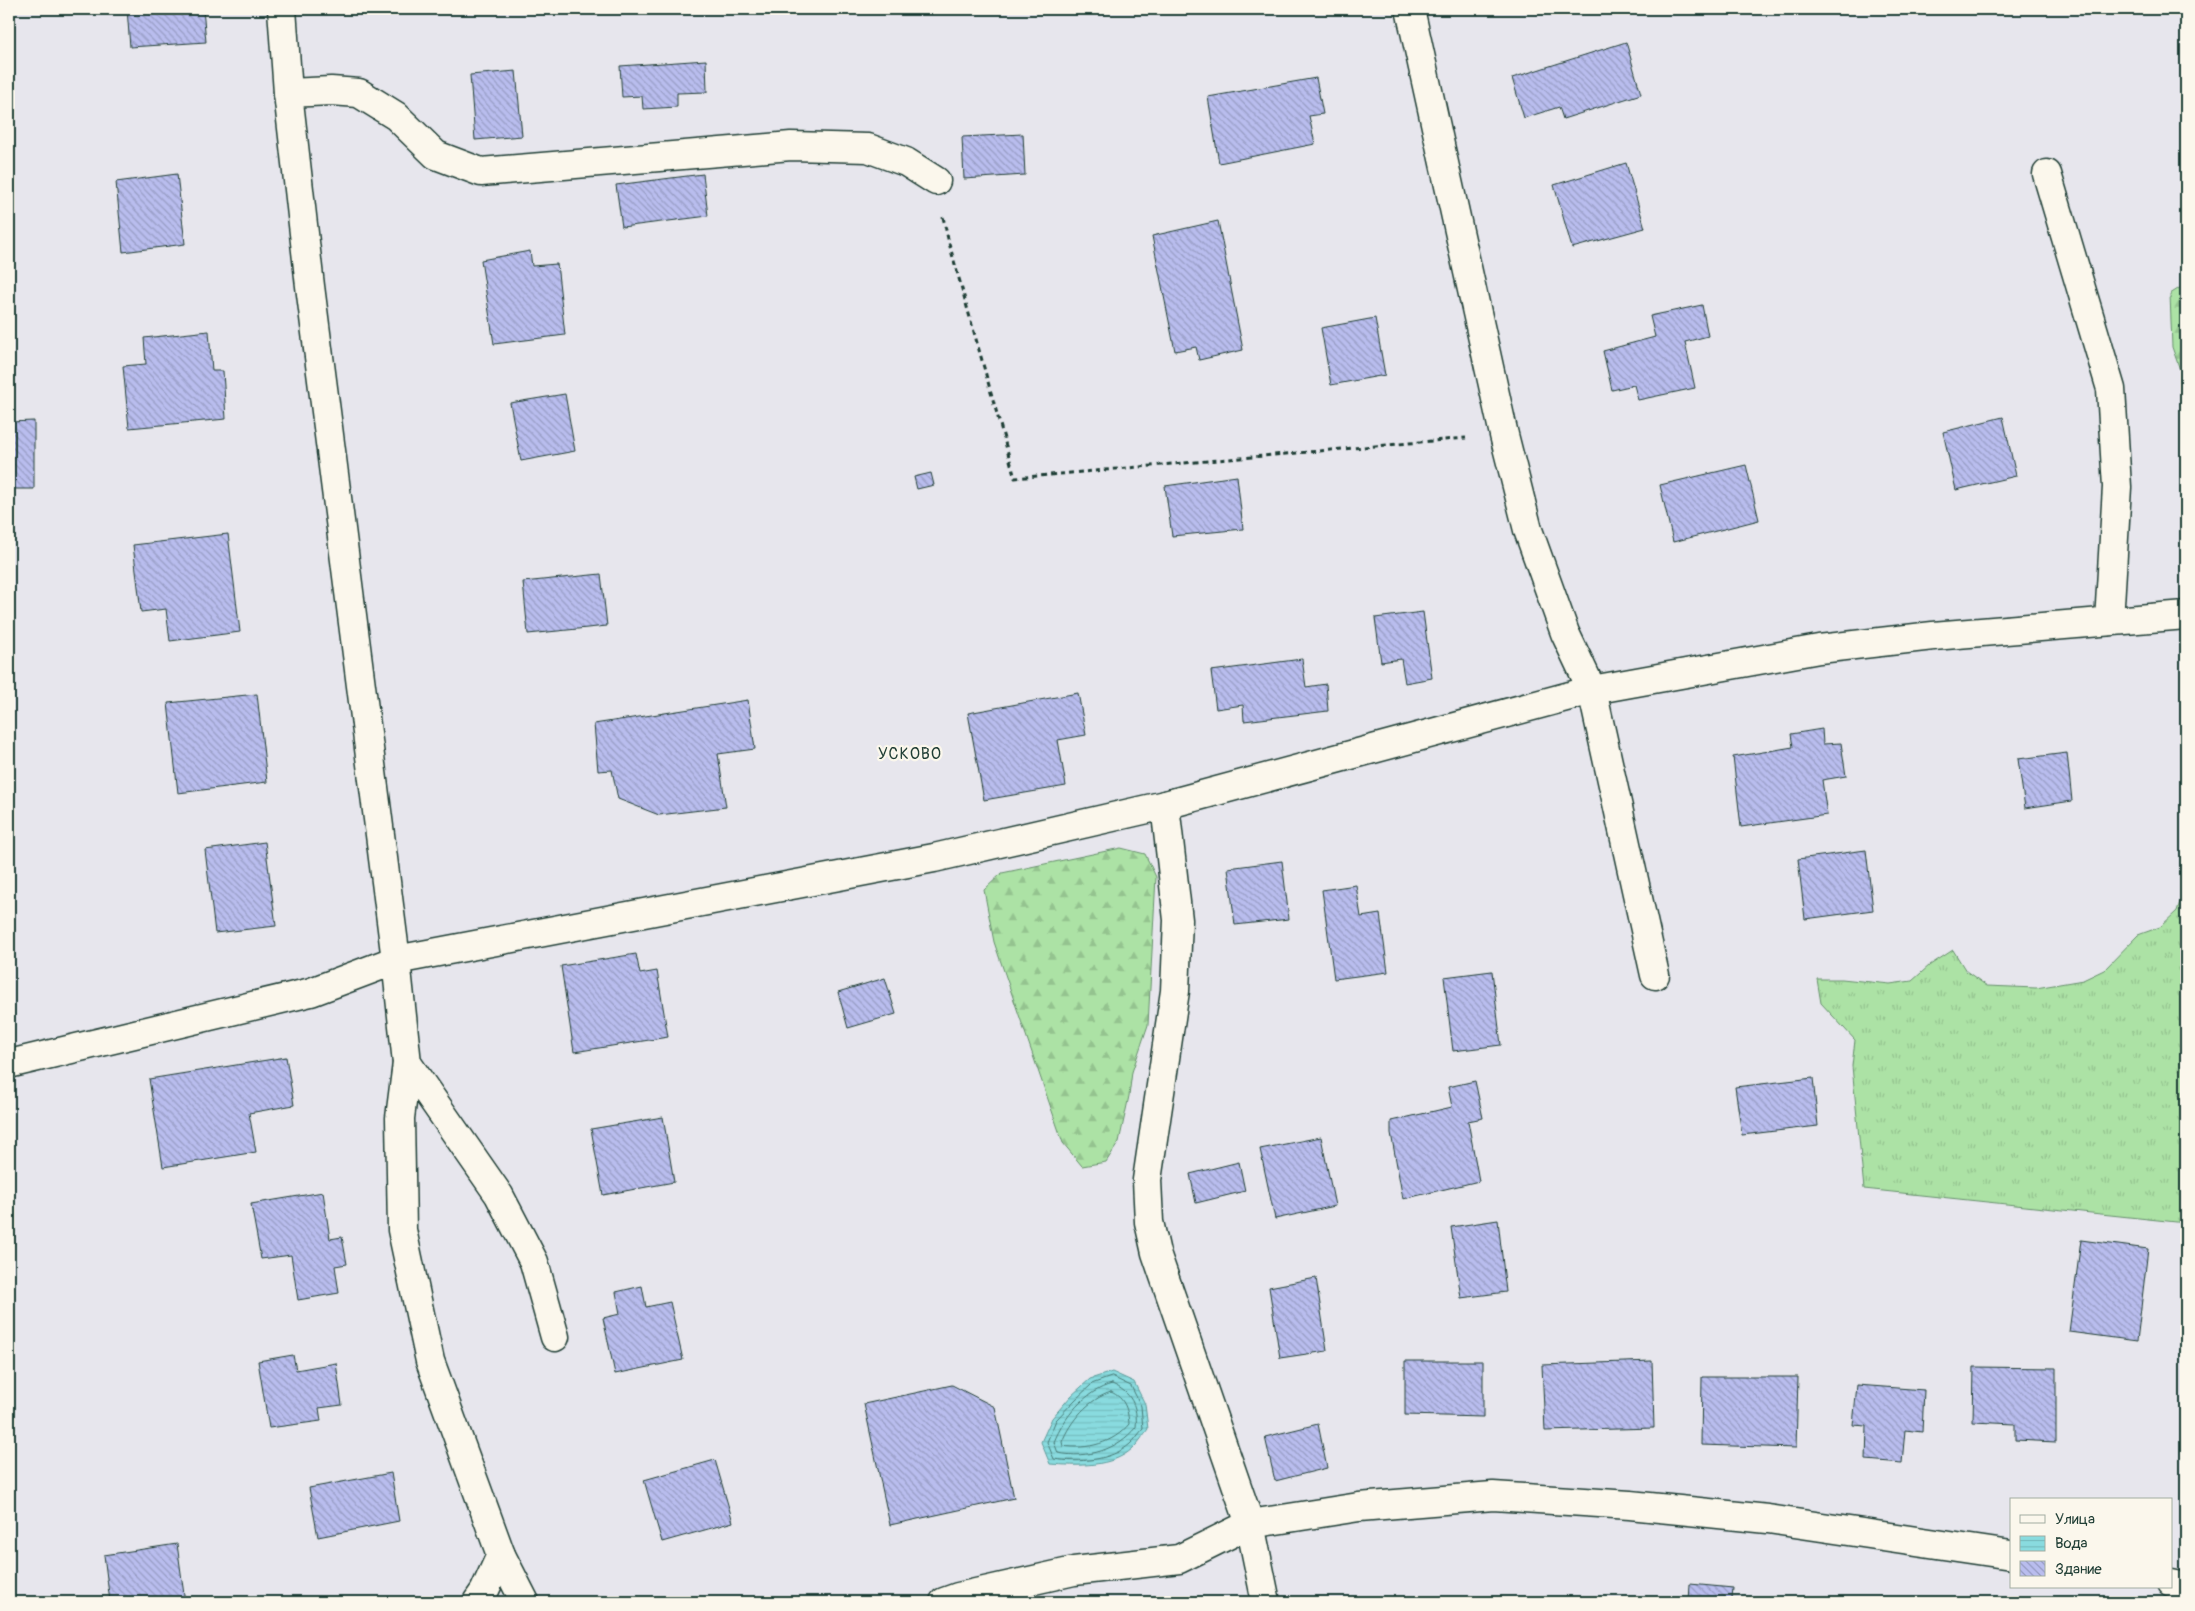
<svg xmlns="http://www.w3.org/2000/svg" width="2195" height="1611" viewBox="0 0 2195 1611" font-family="Pangolin,sans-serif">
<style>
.grass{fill:url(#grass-tufts);stroke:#66906c}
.forest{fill:url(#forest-firs);stroke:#66906c}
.water{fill:url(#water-rules);stroke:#5f9c9b}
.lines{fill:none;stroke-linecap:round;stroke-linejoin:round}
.shore{stroke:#497c78;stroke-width:1}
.building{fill:url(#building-back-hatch);stroke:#1f3d34}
.minor-casing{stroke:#1f3d34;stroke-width:31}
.path{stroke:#1f3d34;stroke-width:3;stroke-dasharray:5 4;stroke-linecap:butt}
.minor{stroke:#fbf7ec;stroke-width:28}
.labels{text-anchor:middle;stroke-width:4.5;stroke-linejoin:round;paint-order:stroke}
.neighbourhood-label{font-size:16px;letter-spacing:1px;fill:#1f3d34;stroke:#fbf7ec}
</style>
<defs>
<pattern id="grass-tufts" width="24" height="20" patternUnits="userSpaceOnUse" patternTransform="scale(1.25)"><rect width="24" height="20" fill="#ace2a5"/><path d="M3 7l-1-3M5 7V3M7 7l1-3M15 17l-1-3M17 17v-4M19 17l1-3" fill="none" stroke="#94c38f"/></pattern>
<pattern id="forest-firs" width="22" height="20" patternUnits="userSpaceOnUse" patternTransform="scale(1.25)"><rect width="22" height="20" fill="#ace2a5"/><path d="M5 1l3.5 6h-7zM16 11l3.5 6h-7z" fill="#94c38f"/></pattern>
<pattern id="water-rules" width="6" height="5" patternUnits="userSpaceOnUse" patternTransform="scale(1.25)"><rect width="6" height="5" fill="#89dbdf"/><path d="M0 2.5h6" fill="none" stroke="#76bdc0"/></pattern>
<pattern id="building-back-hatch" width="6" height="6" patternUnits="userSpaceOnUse" patternTransform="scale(1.25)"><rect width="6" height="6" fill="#b9bdee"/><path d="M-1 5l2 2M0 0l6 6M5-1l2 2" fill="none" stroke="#969bc2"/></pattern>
</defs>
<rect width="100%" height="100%" fill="#e7e6ed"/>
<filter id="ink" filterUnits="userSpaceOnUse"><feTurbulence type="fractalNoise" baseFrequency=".02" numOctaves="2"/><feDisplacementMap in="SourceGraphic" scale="10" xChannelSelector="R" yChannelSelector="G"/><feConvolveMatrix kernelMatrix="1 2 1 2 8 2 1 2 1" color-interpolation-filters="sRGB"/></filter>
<g filter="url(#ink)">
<polygon class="grass" points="2186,884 2186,1223 1864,1189 1852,1066 1855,1040 1821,1003 1817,979 1842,979 1890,984 1912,981 1930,965 1953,950 1966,971 1987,986 2036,988 2083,980 2104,970 2138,935 2160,927 2177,911"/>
<g class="forest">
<polygon points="2186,284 2186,387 2172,347 2170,294"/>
<polygon points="1121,848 1145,854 1156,877 1148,1025 1132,1072 1129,1096 1119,1142 1106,1162 1082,1166 1063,1143 994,942 984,890 1002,873"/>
</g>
<path class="water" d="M 1112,1372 L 1134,1382 L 1145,1404 L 1148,1429 C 1143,1435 1139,1443 1133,1448 C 1112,1468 1077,1466 1050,1464 L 1041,1442 L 1052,1418 L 1071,1396 L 1090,1379 Z"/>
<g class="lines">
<g class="shore">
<path d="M 1112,1377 L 1131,1386 L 1141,1406 L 1143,1429 C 1138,1434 1135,1440 1130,1444 C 1111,1461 1078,1463 1054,1459 L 1047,1442 L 1056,1420 L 1075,1400 L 1092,1384 Z"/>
<path d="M 1112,1384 C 1131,1392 1138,1406 1136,1427 C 1117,1450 1088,1459 1058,1453 L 1054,1442 C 1064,1417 1085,1391 1112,1384 Z"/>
<path d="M 1111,1392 C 1125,1398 1128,1410 1129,1424 C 1114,1443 1087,1450 1063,1446 L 1062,1442 C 1070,1421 1089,1399 1111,1392 Z"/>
</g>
</g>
<g class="building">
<polygon points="127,9 203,9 206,42 130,47"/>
<polygon points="1626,42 1641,94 1563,119 1559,107 1524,118 1512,78"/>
<polygon points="706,60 707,92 677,93 677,107 643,109 642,96 622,97 620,66"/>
<polygon points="516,71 522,136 475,140 470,75"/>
<polygon points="1316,78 1323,114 1309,116 1315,144 1219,163 1208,97"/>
<polygon points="1023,134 1025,175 964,179 962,137"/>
<polygon points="1626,163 1645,228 1572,248 1554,185"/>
<polygon points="177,174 185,244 123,252 116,182"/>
<polygon points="703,174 708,216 622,227 616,185"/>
<polygon points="1218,221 1243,350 1199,360 1196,347 1175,351 1152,236"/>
<polygon points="530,251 532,266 557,264 565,335 494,344 481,260"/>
<polygon points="1702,305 1708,336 1685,342 1695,388 1638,400 1634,385 1612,390 1603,351 1655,337 1650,316"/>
<polygon points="1375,318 1385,375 1331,385 1321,328"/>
<polygon points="209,331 212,371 223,371 226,419 129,428 123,366 146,364 144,338"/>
<polygon points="565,394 575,451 521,461 510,403"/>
<polygon points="2003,417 2016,476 1956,490 1943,432"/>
<polygon points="34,421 34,489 9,489 9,422"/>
<polygon points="1746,465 1759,520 1673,542 1660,485"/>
<polygon points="931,473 934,485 917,489 914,477"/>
<polygon points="1237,476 1243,529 1172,536 1165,486"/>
<polygon points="228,534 240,632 170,641 166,609 141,612 133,545"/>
<polygon points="601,574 607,626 528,634 523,582"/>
<polygon points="1423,612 1432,678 1405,683 1401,659 1381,662 1375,618"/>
<polygon points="1302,659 1306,687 1326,684 1328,711 1244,721 1243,705 1216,709 1211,671"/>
<polygon points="1078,693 1086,735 1058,740 1066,786 984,800 968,713"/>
<polygon points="257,694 267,782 178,793 168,703"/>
<polygon points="748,700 755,749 718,754 726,807 659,815 618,799 612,770 598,771 594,724"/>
<polygon points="1822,729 1823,744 1841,743 1846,776 1822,780 1827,815 1741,827 1733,757 1793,747 1791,734"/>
<polygon points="2067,753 2072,801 2025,808 2018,759"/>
<polygon points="265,842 276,926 215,933 205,850"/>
<polygon points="1866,850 1873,910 1805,919 1798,859"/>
<polygon points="1282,861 1289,919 1235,925 1228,868"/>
<polygon points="1356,885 1361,917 1380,914 1388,972 1334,979 1322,890"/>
<polygon points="636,954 640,974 657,971 668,1037 574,1052 561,966"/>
<polygon points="1492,971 1501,1045 1453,1051 1444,977"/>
<polygon points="885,978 896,1014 848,1028 838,992"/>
<polygon points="286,1057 294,1105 249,1113 256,1152 163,1167 149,1079"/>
<polygon points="1813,1078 1818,1126 1742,1135 1735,1087"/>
<polygon points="1475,1081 1483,1118 1468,1121 1479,1181 1403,1199 1391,1133 1391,1121 1452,1107 1448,1087"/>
<polygon points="663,1117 674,1182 603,1195 591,1129"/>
<polygon points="1321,1137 1335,1206 1275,1219 1260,1149"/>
<polygon points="1239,1162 1245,1191 1196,1203 1190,1174"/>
<polygon points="323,1192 330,1239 342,1237 347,1264 335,1266 339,1293 298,1300 291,1255 261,1259 251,1204"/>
<polygon points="1498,1220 1506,1292 1461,1298 1451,1227"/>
<polygon points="2081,1240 2148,1249 2137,1341 2069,1332"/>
<polygon points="1316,1278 1327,1351 1280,1358 1269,1287"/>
<polygon points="642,1286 646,1307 670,1302 683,1360 615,1374 603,1318 620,1314 616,1292"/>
<polygon points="293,1355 296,1370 336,1363 342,1405 319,1408 321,1421 269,1428 258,1361"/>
<polygon points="1405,1361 1483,1361 1483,1417 1405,1415"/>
<polygon points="1652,1361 1654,1428 1545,1431 1542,1365"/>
<polygon points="1974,1367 2056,1368 2056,1442 2015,1440 2015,1424 1973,1422"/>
<polygon points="1702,1377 1798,1377 1796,1448 1701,1445"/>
<polygon points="952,1385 995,1407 1014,1498 890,1525 864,1404"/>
<polygon points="1857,1385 1924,1390 1922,1432 1905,1430 1902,1463 1866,1460 1867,1426 1853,1425"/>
<polygon points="1318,1424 1327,1468 1275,1481 1265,1437"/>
<polygon points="715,1460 733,1522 662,1542 644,1480"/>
<polygon points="391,1473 399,1521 318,1537 309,1488"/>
<polygon points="177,1544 185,1602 110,1602 104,1555"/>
<polygon points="1690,1584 1733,1588 1732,1599 1760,1600 1760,1602 1689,1602"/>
</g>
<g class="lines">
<g class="minor-casing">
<g id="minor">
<polyline points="282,9 288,93 310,286 396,960 407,1063 400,1118 402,1230 430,1361 501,1555 525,1602"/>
<polyline points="1410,9 1504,435 1528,530 1565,633 1592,690 1655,975"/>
<polyline points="288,93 331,91 359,93 396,116 436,155 481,172 791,146 868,148 906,162 936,181"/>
<polyline points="2047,174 2111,389 2117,487 2109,621"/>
<polyline points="1165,805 1178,920 1175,991 1147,1180 1149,1222 1156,1253 1250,1524 1359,1507 1493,1496 1630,1505 1768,1519 2011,1555"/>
<polyline points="407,1063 499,1195 534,1262 555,1337"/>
<polyline points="9,1064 311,992 396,960 934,858 1165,805 1592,690 1819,649 1933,636 2186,615"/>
<polyline points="2171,1583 2186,1586"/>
<polyline points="477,1602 484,1592 501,1555"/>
<polyline points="944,1602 958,1597 1074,1571 1179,1559 1250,1524 1266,1602"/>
</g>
</g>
<polyline class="path" points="943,217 949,243 1015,478 1466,438"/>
<use href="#minor" class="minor"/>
</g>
</g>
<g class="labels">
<g class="neighbourhood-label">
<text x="910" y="759">УСКОВО</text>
</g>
</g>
<rect width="2195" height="1611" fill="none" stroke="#fbf7ec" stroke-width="30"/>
<rect x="15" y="15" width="2165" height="1581" fill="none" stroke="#1f3d34" stroke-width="2" filter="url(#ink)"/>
<rect x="2010" y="1498" width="162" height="90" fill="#fbf7ec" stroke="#a3ada2"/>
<rect x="2020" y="1515" width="25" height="8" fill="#fbf7ec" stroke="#a3ada2"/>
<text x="2055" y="1524" font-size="15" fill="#1f3d34">Улица</text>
<rect x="2020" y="1536" width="25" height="15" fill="url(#water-rules)" stroke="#a3ada2"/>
<text x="2055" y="1548" font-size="15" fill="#1f3d34">Вода</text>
<rect x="2020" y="1561" width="25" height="15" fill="url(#building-back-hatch)" stroke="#a3ada2"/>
<text x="2055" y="1574" font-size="15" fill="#1f3d34">Здание</text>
</svg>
